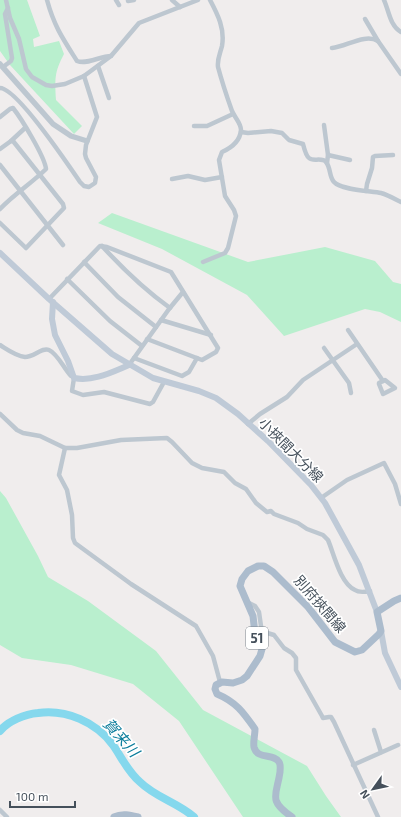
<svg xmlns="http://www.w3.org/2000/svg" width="401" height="817" viewBox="0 0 401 817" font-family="'Exo 2','Noto Sans JP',sans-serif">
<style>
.green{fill:#b9efce}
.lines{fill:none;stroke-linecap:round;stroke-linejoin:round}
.river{stroke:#85d8ed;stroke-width:8}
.minor{stroke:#bdc7d0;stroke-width:4.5}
.tertiary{stroke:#bdc7d0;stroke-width:5.5}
.secondary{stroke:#bfcad7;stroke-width:6}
.primary{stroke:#acbccd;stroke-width:7}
.labels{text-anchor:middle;stroke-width:3.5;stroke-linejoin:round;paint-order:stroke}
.shield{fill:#fff;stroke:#7d848c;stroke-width:1}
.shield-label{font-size:13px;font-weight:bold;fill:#45505b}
.street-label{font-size:14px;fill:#45505b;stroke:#fff}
.water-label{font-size:15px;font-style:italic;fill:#0a7c9b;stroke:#fff}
</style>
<rect width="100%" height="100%" fill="#f0eded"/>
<g class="green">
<path d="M 0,0 L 27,0 L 40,36 L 33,39 L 34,47 L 59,41 L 64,54 C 54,73 55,79 56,100 L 82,126 L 74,134 L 10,65 L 0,51 Z"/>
<polygon points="112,213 248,262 325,247 375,261 393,282 401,284 401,322 380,312 365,309 284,336 247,295 162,249 98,223"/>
<polygon points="0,491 6,498 38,556 48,577 88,601 156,651 203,710 307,766 326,796 341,817 243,817 179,721 133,684 71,665 22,658 0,645"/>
</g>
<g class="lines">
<path class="river" d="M 0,731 C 8,721 25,714 38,713 C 66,709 96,722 113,745 C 122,758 128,772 140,782 C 155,797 178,803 194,817"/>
<g class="minor">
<polyline points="6,0 10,18 19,39 26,69 32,77 46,85 52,86 65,84 84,76 111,56 139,23 198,0"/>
<path d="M 47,0 C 54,26 63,39 77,61 C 87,65 100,56 111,56"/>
<polyline points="116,0 119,5"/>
<polyline points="172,0 180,7"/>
<path d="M 384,0 C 389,11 390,26 401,32"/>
<polyline points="128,1 134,0"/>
<polyline points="365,19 378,41"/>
<path d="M 332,48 C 346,47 365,33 378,41 L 401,74"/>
<polyline points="98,66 109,98"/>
<polyline points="3,67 11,61 12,58 5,14 8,8"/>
<path d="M 0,88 C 17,88 69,166 80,182 L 84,186 L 89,187 L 95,183 L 96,177 L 86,158 L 85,154 L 86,145 L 97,117 L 84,76"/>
<path d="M 0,117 L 10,109 L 13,108 C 21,118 45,157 46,169 C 32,183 14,194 0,209"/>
<polyline points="324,125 328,155 327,163"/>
<polyline points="194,126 207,126 233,114"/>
<path d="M 241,132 L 248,133 L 271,131 L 282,133 L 289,140 L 303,144 C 304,148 306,156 309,158 C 313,162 322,157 326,162 C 331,168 329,177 334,182 C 341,190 371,191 381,193 C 388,195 395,199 401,202"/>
<polyline points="11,141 25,128"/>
<polyline points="0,149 11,141 13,141 63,204 64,208 26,248 0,223"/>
<polyline points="328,155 350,160"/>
<polyline points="0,165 63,245"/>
<polyline points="172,179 188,176 205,180 222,177"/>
<polyline points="366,191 367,184 372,168 373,157 375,156 393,155"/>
<path d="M 102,246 C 123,269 145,290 170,308"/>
<polyline points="84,262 118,297 156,327"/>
<path d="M 203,262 L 225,253 L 228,248 L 236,216 L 234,210 L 225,196 L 219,160 L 222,152 C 231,148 240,142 241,130 C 241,123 235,118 232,111 C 227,97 222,82 218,67 C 217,59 220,54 222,46 C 225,29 218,15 210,0"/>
<polyline points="67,279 110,321 142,346"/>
<polyline points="49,299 100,246 107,247 171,272 218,348 216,352 202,360 147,339"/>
<polyline points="161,320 211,335"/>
<polyline points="348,330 383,381"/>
<path d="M 0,345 C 8,350 16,356 25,357 C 34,357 42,347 49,350 C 58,354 64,369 71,376 L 73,375"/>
<polyline points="324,348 349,383 351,393"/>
<polyline points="134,358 182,376 189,372 197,358"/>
<polyline points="129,365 169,309 183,292"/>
<polyline points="74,378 72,391 83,395 104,392 150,404 153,402 164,382"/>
<polygon points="385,380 395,388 383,394 379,384 379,383"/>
<path d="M 0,414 L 17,430 L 23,433 L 40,436 L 65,448 L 77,448 L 121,440 L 167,438 L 172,442 L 192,463 L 202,468 L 224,472 L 235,483 L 246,489 L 256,503 L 267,512 L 271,511 L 274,514 L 298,523 L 307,529 L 323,535 L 328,540 C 334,554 340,583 355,590 C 359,593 365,592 370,591"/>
<polyline points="248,424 260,414 287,397 303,380 357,344"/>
<polyline points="65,448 59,475 67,490 72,515 73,538 75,543 131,584 196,626 213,656 220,682"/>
<polyline points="321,498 347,480 384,463 395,484 401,504"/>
<polyline points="247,602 255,606 259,612 261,626 262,630 264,632 274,635 284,648 292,653 296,658 296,670 322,716 323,718 329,717 331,717 334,722 378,817"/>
<polyline points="374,730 381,752"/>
<polyline points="353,765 398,745"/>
<polyline points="0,810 7,817"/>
</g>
<polyline class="tertiary" points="0,64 53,124 71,136 87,141"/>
<g class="secondary">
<polyline points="0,253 49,299 112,354 153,378 199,391 216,398 238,414 268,441 311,485 325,503 359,565 377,612"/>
<path d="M 53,302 L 52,319 L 55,335 L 68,361 L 74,378 C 93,382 112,372 129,365"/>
<polyline points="381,631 385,653 401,687"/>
</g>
<g class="primary">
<path d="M 114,817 C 122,813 130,815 138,817"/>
<path d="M 292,817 C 267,800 277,795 280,772 C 280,769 281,765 279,762 C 274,753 257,760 254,747 C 253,742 255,735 255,729 C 243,712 236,702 217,694 L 215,689 L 216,685 L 222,682 L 233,683 L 242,680 L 247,676 L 260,656 L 262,649 L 255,634 L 253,616 L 240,586 L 242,579 L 248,571 L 258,566 L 264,566 L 273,572 L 308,607 L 335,642 L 355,652 L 362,650 L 379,634 L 381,631 L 377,612 L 394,601 L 401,598"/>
</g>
</g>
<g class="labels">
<rect class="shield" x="246" y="627" width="22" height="22" rx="3"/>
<g class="shield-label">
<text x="257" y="643">51</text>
</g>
<g class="street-label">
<text transform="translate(291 450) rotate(45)" y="5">小挾間大分線</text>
<text transform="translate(320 604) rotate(49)" y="5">別府挾間線</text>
</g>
<g class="water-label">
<text transform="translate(121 738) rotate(48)" y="5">賀来川</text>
</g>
</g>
<g transform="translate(373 789) rotate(237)" stroke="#ffffff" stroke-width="3" paint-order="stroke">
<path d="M0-3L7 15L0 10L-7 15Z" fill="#45505b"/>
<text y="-6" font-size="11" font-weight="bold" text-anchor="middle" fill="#45505b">N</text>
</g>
<path d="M10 801v6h65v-6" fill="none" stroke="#45505b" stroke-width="2"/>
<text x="16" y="801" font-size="12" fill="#45505b" stroke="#ffffff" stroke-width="3" paint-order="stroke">100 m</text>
</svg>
